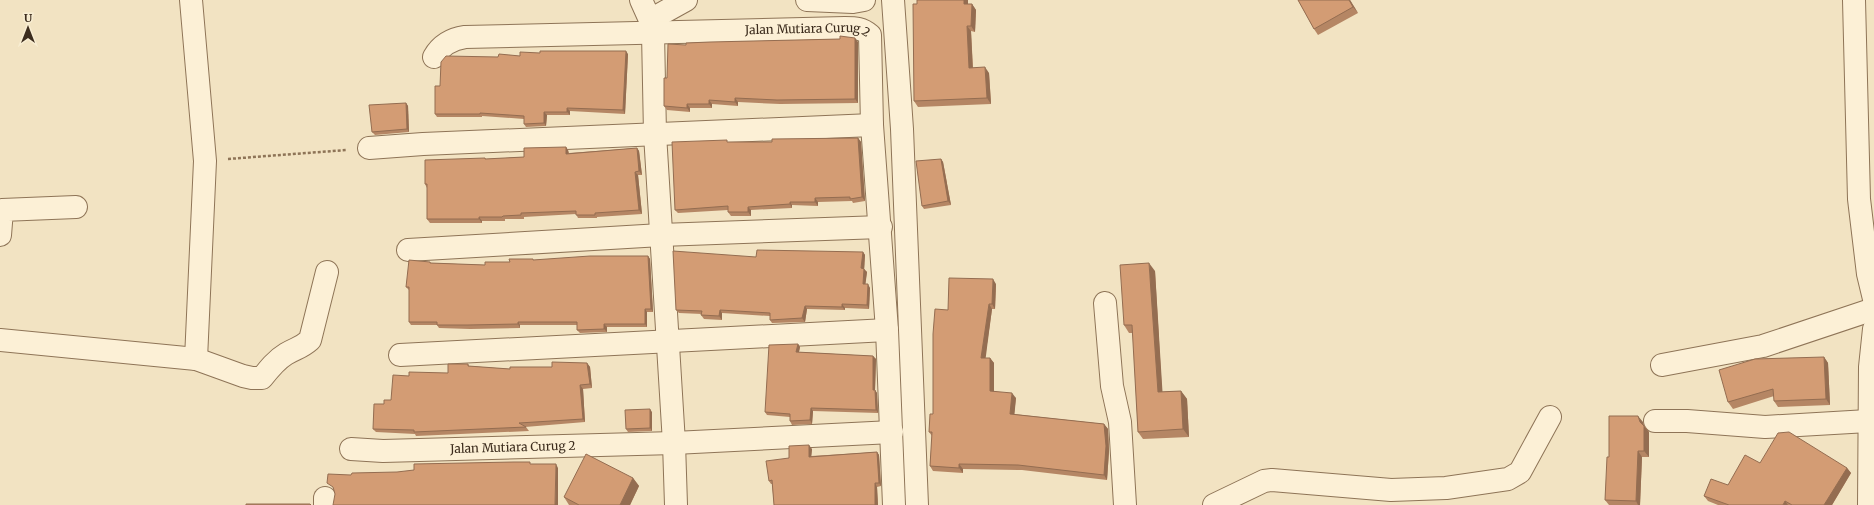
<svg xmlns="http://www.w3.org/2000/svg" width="1874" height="505" viewBox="0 0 1874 505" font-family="Merriweather,serif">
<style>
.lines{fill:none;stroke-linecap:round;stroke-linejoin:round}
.minor-casing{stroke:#8e7457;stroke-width:24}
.path{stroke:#8e7457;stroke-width:2.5;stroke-dasharray:3 2;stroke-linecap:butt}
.minor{stroke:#fcf0d6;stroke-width:22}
.wall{fill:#b58664}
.shaded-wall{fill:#946d51}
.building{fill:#d39c74;stroke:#946d51}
.labels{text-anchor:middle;stroke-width:3;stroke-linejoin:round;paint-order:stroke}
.street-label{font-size:12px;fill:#3c2c1d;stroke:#f8edd2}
</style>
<rect width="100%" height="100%" fill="#f2e3c2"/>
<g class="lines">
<g class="minor-casing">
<g id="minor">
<polyline points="191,0 205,161 196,359"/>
<polyline points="641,0 650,20 653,33 655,134 674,443 676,505"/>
<polyline points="807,0 853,2 864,0"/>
<polyline points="893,0 902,129 917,505"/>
<polyline points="1854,0 1859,199 1868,274 1874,299"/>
<polyline points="650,20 686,0"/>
<path id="s1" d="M 434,57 C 441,45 451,39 465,37 L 845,28 C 856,28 862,28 870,35 L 872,125 L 887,330 L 894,505"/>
<polyline points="369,148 423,144 872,125"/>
<polyline points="0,235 2,210 76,207"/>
<polyline points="408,250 661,235 881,227"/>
<polyline points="1105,303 1112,386 1120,422 1125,505"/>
<path d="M 0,340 L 196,359 L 243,376 L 252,378 L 262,378 C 269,369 276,360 286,354 C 296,348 301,348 310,340 L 327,272"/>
<polyline points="400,355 887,330"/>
<polyline points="1662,365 1763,346 1874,309"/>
<polyline points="1655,421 1687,421 1765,427 1868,421"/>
<path id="s2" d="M 351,449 L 383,451 L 674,443 L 892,432"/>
<polyline points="325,498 325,505"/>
<polyline points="1214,505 1264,481 1272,480 1391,490 1446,488 1508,479 1520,472 1550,417"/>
<polyline points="1869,505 1870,367 1874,329"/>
</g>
</g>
<polyline class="path" points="228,159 346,150"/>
<use href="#minor" class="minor"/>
</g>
<g class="wall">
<polygon points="968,0 968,4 972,4 976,10 975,32 971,31 973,68 989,73 991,104 918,107 914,101 917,4"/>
<polygon points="1298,0 1350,0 1358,13 1318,35 1314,29"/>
<polygon points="858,42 858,103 780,104 738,102 738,106 712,104 712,108 690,108 690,112 667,110 664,106 667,78 686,45"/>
<polygon points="540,53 628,54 625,114 570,111 570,115 547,115 546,126 526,127 524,124 524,119 482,116 482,117 437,117 435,114 440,86 520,56"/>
<polygon points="406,103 408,106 409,132 375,135 372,132"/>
<polygon points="858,138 861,142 865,201 853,203 852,201 818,202 818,206 792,205 792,208 751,210 751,216 731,216 728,212 728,210 678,213 675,210 729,142 772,142"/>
<polygon points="566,147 568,150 569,153 637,148 639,151 642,175 638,175 642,214 597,217 597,218 578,218 576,214 524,217 524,219 505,219 505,221 482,221 482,223 430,223 427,219 427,188 425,184 485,158 486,159 524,157"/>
<polygon points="941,159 943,162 951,205 924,209 922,206"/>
<polygon points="863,252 865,255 864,269 867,272 865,284 870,288 869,309 845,308 845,310 807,309 805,322 772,323 770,320 770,316 722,313 722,320 704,319 701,315 702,314 679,313 676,310 756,257"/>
<polygon points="648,256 650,259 653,312 647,312 647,327 607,327 607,332 580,333 577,330 577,325 520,325 520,328 470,329 439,328 437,325 411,325 409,322 409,290 406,287 430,262 431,263 485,265 510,262 534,260"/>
<polygon points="1155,271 1162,392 1181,391 1187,399 1189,437 1143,439 1138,432 1133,333 1129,333 1124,325"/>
<polygon points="996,284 995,309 992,309 985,358 990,358 994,363 994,391 1016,398 1014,414 1104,424 1108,429 1109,451 1107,480 1022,470 963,469 963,473 933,471 930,466 932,436 929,432 933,414"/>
<polygon points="798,344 800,347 799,352 873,356 876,359 875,390 877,393 878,413 813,411 812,424 792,425 790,421 790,417 767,415 765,412"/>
<polygon points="1824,357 1828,363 1830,405 1778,407 1774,401 1774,396 1733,409 1728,402"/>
<polygon points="587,363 590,367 592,388 583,389 585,422 525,427 526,427 529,431 416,436 415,434 376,432 373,429 384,404 391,400 409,376 448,373 468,364 469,366 510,369 552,367"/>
<polygon points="652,412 652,431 628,432 626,429"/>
<polygon points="1643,422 1644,425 1649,432 1649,457 1642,457 1640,505 1609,505 1605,500 1609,457"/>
<polygon points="812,449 811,456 877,452 879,455 881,486 877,487 878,505 774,505 772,484 771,484 769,481 789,458"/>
<polygon points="1760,463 1847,468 1851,473 1832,505 1718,505 1708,501 1704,496 1728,485"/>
<polygon points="633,478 639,486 630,505 569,505 564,497"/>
</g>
<g class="shaded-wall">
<polygon points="964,0 968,0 968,10 964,4"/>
<polygon points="1349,0 1350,0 1358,13 1353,7"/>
<polygon points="972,4 976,10 975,32 971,26"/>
<polygon points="967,26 971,31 973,74 969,68"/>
<polygon points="855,38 858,42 858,103 855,99"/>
<polygon points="626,51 628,54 625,114 623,110"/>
<polygon points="985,67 989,73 991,104 987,98"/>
<polygon points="735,98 738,102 738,106 735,102"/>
<polygon points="709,100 712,104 712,108 709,104"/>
<polygon points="406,103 408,106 409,132 407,129"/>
<polygon points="687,104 690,108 690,112 687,108"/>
<polygon points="567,108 570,111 570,115 567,112"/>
<polygon points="544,112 547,115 546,126 544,123"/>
<polygon points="858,138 861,142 865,201 862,197"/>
<polygon points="566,147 568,150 569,157 566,154"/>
<polygon points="637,148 639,151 642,175 639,171"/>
<polygon points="941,159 943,162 951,205 948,201"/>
<polygon points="635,172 638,175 642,214 639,210"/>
<polygon points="815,198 818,202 818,206 815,202"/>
<polygon points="790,202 792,205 792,208 790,204"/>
<polygon points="748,207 751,210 751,216 748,212"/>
<polygon points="479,217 482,221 482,223 479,219"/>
<polygon points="863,252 865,255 864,272 861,268"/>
<polygon points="648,256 650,259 653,312 651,309"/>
<polygon points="1149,263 1155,271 1163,400 1158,392"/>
<polygon points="864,269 867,272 865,288 863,284"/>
<polygon points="993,279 996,284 995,309 992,304"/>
<polygon points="868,284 870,288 869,309 867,305"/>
<polygon points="842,304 845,308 845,310 842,307"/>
<polygon points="989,304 992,309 985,363 981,358"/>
<polygon points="805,306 807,309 805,322 802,318"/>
<polygon points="645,309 647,312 647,327 645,324"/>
<polygon points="720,310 722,313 722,320 719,316"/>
<polygon points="518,322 520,325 520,328 518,324"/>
<polygon points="604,324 607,327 607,332 604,329"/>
<polygon points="798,344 800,347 798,356 796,352"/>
<polygon points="873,356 876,359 875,390 877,393 878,413 876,410 873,390"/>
<polygon points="1824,357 1828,363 1830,405 1826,399"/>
<polygon points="990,358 994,363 994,396 990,391"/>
<polygon points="587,363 590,367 592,388 590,384"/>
<polygon points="580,385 583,389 585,422 583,419"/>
<polygon points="1181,391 1187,399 1189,437 1183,429"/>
<polygon points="1012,393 1016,398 1014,419 1010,414"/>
<polygon points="811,408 813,411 812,424 810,420"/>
<polygon points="650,409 652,412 652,431 650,428"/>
<polygon points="1638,416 1643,422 1644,427 1644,426 1649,432 1649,457 1644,451 1640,422"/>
<polygon points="1104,424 1108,429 1109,451 1107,480 1104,475"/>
<polygon points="809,445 812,449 811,460 809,457"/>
<polygon points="1638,451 1642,457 1640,505 1638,505 1636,501"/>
<polygon points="877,452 879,455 881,486 879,483"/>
<polygon points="556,464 558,468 558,505 555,505"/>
<polygon points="959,464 963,469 963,473 959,468"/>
<polygon points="1847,468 1851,473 1832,505 1824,505"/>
<polygon points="633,478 639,486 630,505 620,505"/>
<polygon points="875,483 877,487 878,505 875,505"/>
<polygon points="1785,501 1788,505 1783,505"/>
</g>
<g class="building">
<polygon points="917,0 964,0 964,4 972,4 971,26 967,26 969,68 985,67 987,98 914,101 913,4 917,4"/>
<polygon points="1298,0 1349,0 1353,7 1314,29"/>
<polygon points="840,36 855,38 855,99 777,100 735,98 735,102 709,100 709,104 687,104 687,108 664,106 664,78 667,78 668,44 686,45 686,43 710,42 840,39"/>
<polygon points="540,51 626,51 623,110 567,108 567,112 544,112 544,123 524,124 524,116 480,113 480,114 435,114 435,86 440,86 441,62 446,56 498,57 499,54 520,56 520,52 540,53"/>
<polygon points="406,103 407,129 372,132 369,105"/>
<polygon points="858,138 862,197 850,199 850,197 815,198 815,202 790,202 790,204 748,207 748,212 728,212 728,206 675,210 672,142 727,140 727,142 772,142 772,139"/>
<polygon points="566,147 566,154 637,148 639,171 635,172 639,210 595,213 595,215 576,215 576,211 521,213 521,215 503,216 502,217 479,217 479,219 427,219 427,184 425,184 425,160 485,158 485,159 524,157 524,148"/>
<polygon points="941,159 948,201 922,206 916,161"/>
<polygon points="757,250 863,252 861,268 864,269 863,284 868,284 867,305 842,304 842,307 805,306 802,318 770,320 770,313 720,310 719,316 701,315 702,311 676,310 673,251 756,257"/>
<polygon points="590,256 648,256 651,309 645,309 645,324 604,324 604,329 577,330 577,322 518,322 518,324 468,325 437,325 437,322 409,322 409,287 406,287 409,260 430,262 430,263 485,265 485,262 510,262 509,259 533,259 533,260"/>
<polygon points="1149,263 1158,392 1181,391 1183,429 1138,432 1132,325 1124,325 1120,265"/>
<polygon points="949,278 993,279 992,304 989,304 981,358 990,358 990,391 1012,393 1010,414 1104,424 1106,446 1104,475 1018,465 959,464 959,468 930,466 932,432 929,432 930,414 933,414 933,334 935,309 948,310"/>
<polygon points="798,344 796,352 873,356 873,390 875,390 876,410 811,408 810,420 790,421 790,414 765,412 769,345"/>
<polygon points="1824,357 1826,399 1774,401 1773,389 1728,402 1719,370 1755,359"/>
<polygon points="552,362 587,363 590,384 580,385 583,419 519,423 526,427 414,432 414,430 373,429 374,404 384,404 384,400 391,400 393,375 409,376 409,372 448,373 448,364 468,364 468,366 510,369 510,367 552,367"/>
<polygon points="650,409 650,428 626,429 625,410"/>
<polygon points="1609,416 1638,416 1640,422 1644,426 1644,451 1638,451 1636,501 1605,500 1607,457 1609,457"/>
<polygon points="1789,432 1847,468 1824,505 1792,505 1785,501 1783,505 1729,505 1704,496 1711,479 1728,485 1745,455 1760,463 1778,433"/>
<polygon points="809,445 809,457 877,452 879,483 875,483 875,505 774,505 772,480 769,481 766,461 789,458 789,446"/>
<polygon points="586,454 633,478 620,505 579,505 564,497"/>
<polygon points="514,462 530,462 530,464 556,464 555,505 333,505 335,494 333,487 327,483 328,474 351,475 352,473 397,472 414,470 414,464"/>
<polygon points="246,504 310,504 311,505 246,505"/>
</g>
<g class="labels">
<g class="street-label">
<text dy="4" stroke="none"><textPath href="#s1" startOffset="381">Jalan Mutiara Curug 2</textPath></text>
<text dy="4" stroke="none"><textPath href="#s2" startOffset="162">Jalan Mutiara Curug 2</textPath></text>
</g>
</g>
<g transform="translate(28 28)" stroke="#f8edd2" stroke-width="3" paint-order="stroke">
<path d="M0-3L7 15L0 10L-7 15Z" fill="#3c2c1d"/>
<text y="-6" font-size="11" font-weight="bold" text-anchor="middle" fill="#3c2c1d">U</text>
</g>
</svg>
